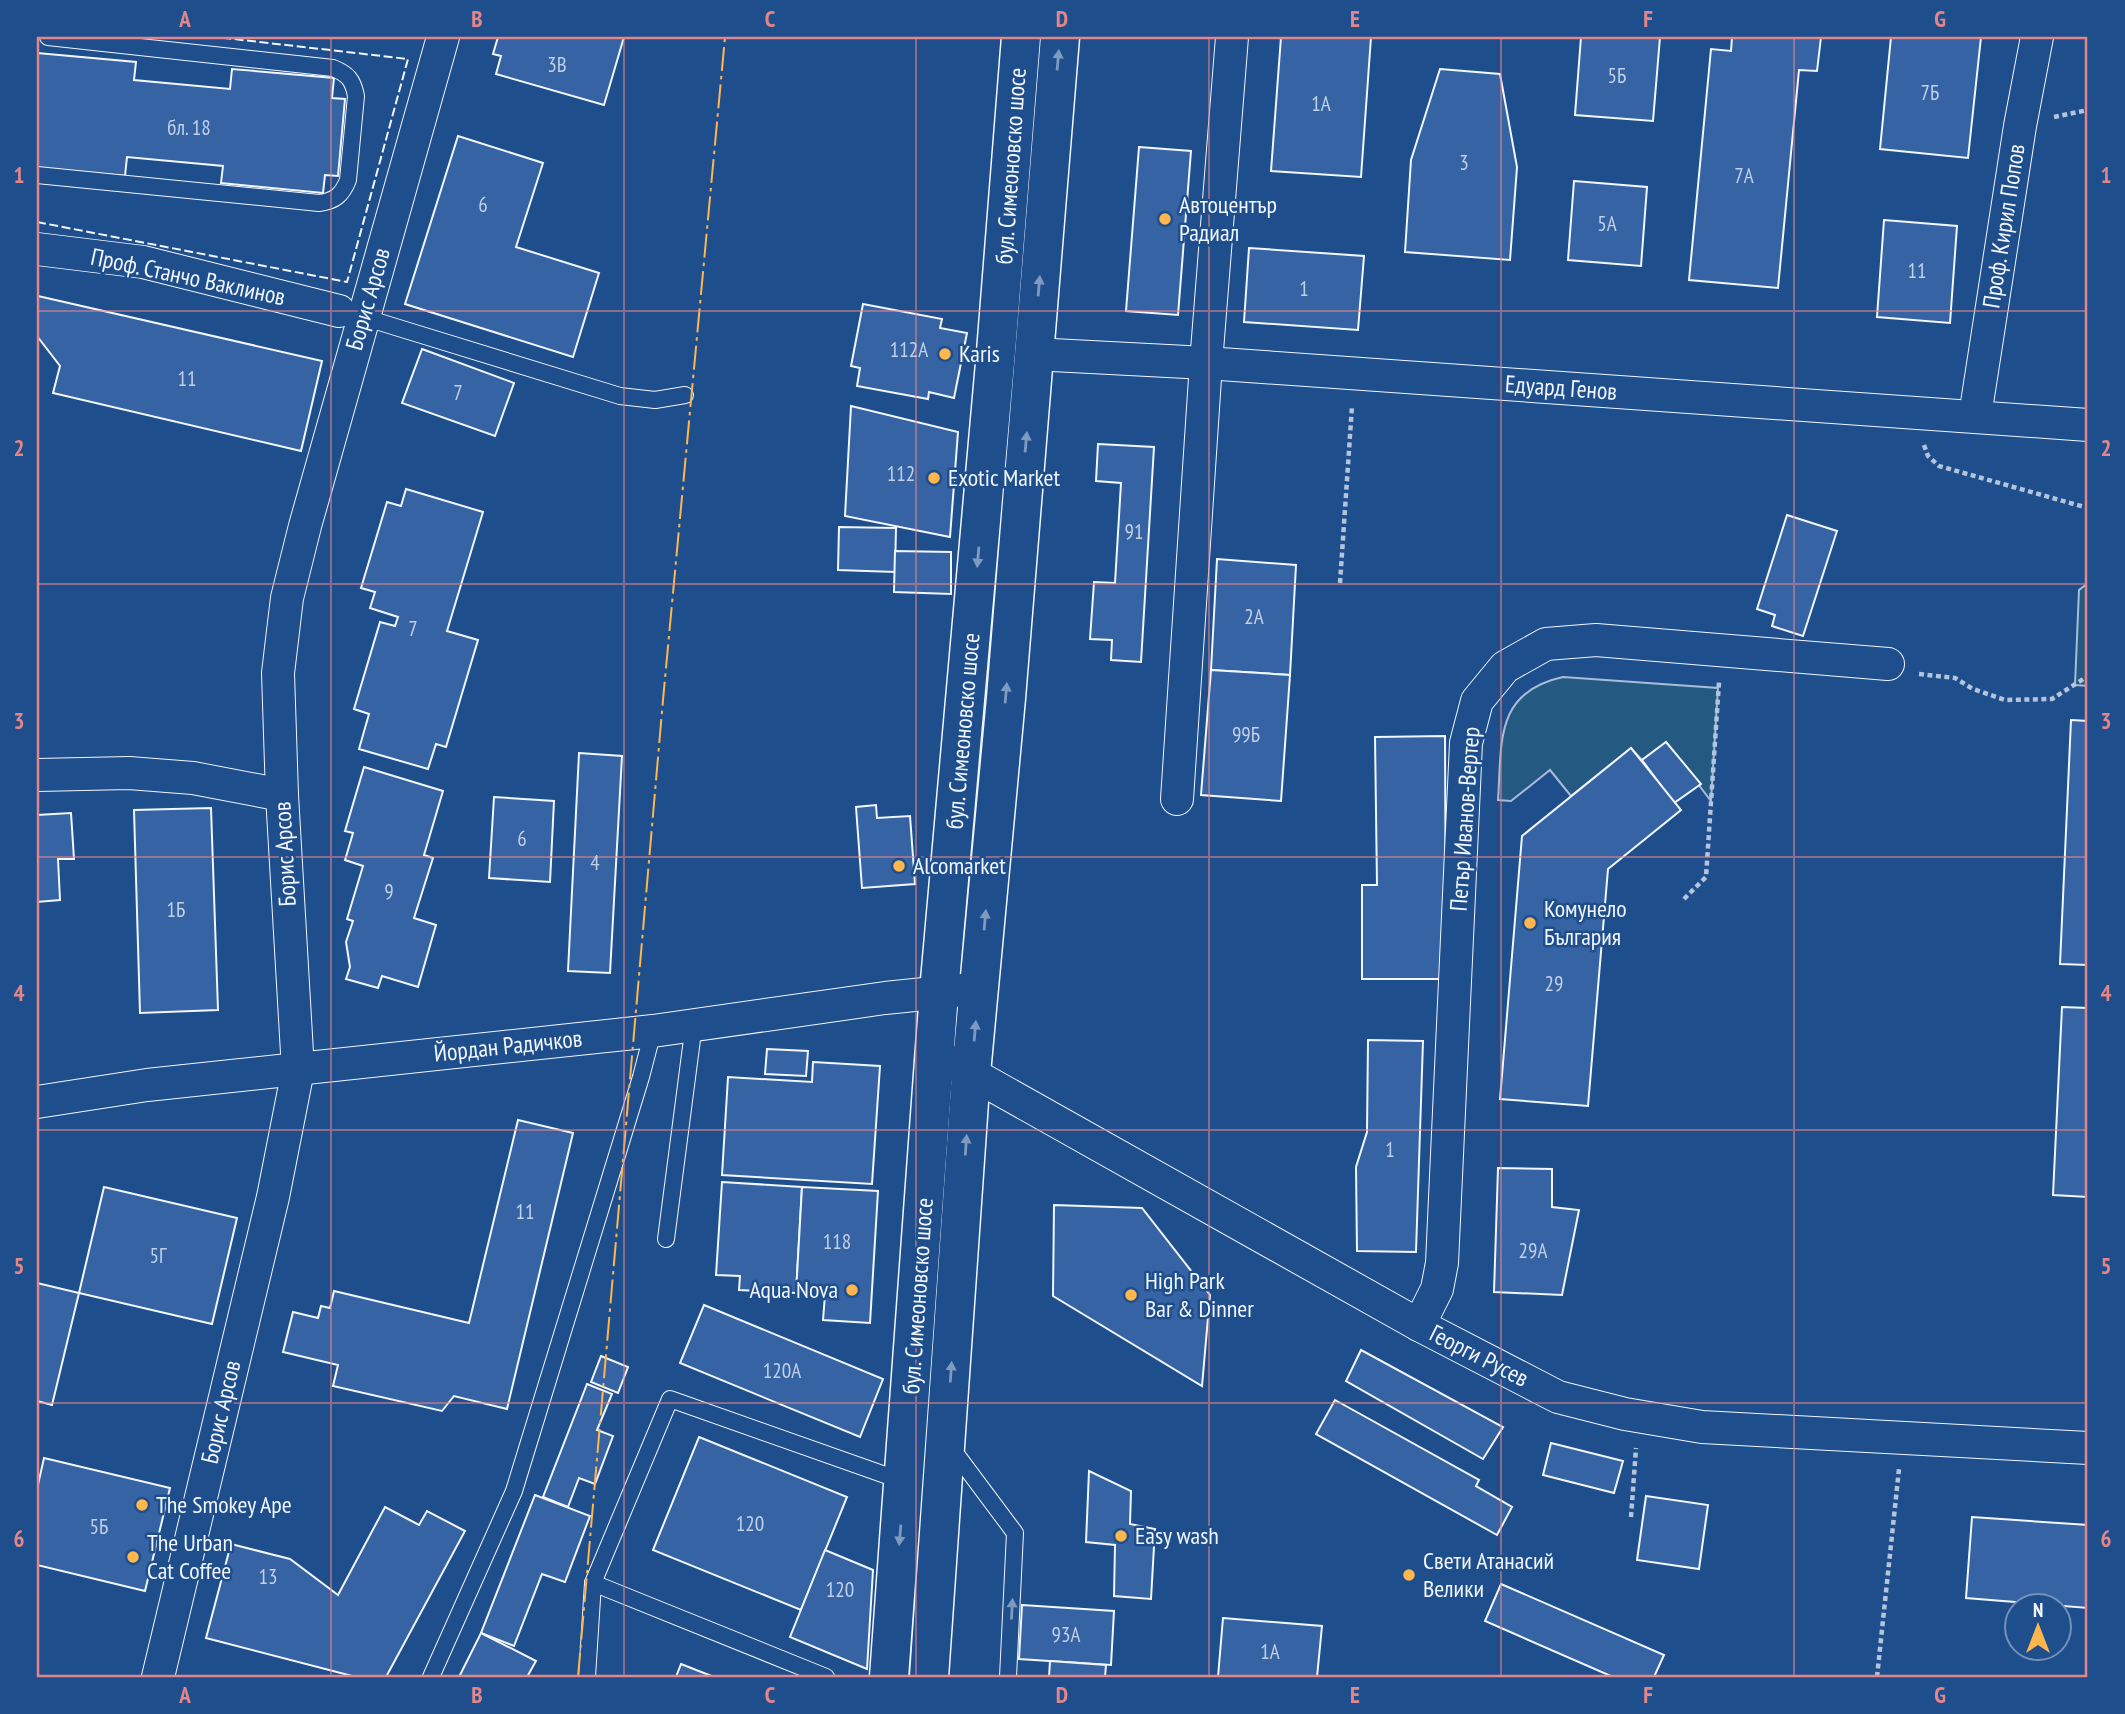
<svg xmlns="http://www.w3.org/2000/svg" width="2125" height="1714" viewBox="0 0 2125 1714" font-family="'PT Sans Narrow',sans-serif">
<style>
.green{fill:#245a82;stroke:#a8bbd7;stroke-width:2}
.building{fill:#3563a3;stroke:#f2f6ff;stroke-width:2}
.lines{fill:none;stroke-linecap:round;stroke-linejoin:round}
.lane-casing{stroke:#f2f6ff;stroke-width:18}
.street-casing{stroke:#f2f6ff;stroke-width:34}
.secondary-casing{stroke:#f2f6ff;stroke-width:41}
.path{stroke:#b3c4dc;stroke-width:4.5;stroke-dasharray:5 3.5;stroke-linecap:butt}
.lane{stroke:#1f4e8c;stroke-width:16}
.street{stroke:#1f4e8c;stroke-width:32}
.secondary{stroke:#1f4e8c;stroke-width:38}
.fence{stroke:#f2f6ff;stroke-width:2;stroke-dasharray:9 3.5;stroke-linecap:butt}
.power{stroke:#ffb74d;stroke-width:2;stroke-dasharray:24 5 3.5 5;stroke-linecap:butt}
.oneway{fill:#7e9ac0}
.grid{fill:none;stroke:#e38589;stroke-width:2;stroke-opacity:0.55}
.poi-dot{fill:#ffb74d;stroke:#1f4e8c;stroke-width:2.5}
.labels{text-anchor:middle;stroke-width:5;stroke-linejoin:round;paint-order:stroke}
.number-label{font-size:21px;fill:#c3d1e8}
.street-label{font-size:24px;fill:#f2f6ff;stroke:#1f4e8c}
.poi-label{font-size:24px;fill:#f2f6ff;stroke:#1f4e8c;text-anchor:start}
.neatline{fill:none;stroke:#e38589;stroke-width:2.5}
.grid-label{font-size:23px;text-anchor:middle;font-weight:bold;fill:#e38589}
</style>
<rect width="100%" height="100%" fill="#1f4e8c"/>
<g class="green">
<polygon points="2088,583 2088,686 2075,685 2079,590"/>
<path d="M 1563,677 L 1718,688 L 1711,801 L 1666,742 L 1642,760 L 1631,748 L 1571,796 L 1550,770 L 1511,801 L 1498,800 C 1502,743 1494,692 1563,677 Z"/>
</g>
<g class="building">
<polygon points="498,37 624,37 604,105 496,74 501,56 493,54"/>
<polygon points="1281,37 1371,37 1361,177 1271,171"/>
<polygon points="1581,37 1660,37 1653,121 1575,115"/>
<polygon points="1732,37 1821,37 1817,71 1799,70 1778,288 1689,280 1711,49 1731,51"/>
<polygon points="1891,37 1981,37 1968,158 1880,149"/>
<polygon points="37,53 136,62 134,80 230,89 232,69 334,78 332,98 345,99 338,176 325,175 323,193 221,183 223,166 127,157 125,176 37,168"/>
<polygon points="1440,69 1500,74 1517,167 1510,260 1405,252 1411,160"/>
<polygon points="458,136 543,163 516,247 599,273 573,357 405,304"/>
<polygon points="1139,147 1191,151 1178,315 1126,311"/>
<polygon points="1574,181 1647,187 1641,266 1568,260"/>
<polygon points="1884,220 1957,226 1950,323 1877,317"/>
<polygon points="1249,248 1364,256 1358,330 1244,322"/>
<polygon points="38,296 322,361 301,451 53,393 60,366 37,336"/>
<polygon points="863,304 942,319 940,328 967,333 954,398 929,392 928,399 857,386 860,368 851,366"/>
<polygon points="422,349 514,383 495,436 402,403"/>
<polygon points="851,406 958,432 950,537 845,516"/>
<polygon points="1098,444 1154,447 1141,662 1111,660 1112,640 1090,639 1094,582 1115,583 1121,483 1096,481"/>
<polygon points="406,489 483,512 447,631 478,640 446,747 436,744 428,769 359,749 369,714 354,709 380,622 395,626 398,617 370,608 375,592 361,588 387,502 401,506"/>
<polygon points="1787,515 1837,531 1803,636 1772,626 1775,615 1757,609"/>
<polygon points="839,527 896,528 895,572 838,570"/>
<polygon points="895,551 951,552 951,594 894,592"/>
<polygon points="1217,559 1296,565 1290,675 1211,670"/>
<polygon points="1211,670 1290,675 1281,801 1201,795"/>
<polygon points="2071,720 2088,721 2088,965 2060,964"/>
<polygon points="1445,736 1446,979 1362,979 1362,885 1377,885 1375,737"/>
<polygon points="1666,742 1701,784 1674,803 1642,760"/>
<polygon points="1631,748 1681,810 1608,869 1588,1106 1500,1099 1522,836"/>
<polygon points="579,753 622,756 610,973 568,971"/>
<polygon points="364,767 443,791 424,855 433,858 414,918 436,925 418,987 382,976 378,988 346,979 350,967 346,942 353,921 347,919 363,866 345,860 353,833 345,831"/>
<polygon points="494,797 554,801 550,882 489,878"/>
<polygon points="876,805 877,818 910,816 915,884 862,888 856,807"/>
<polygon points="211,808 218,1010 140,1013 134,810"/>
<polygon points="71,813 74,859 58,859 60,900 37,902 37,815"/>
<polygon points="2062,1007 2088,1008 2088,1197 2053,1195"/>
<polygon points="1368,1040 1423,1041 1416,1252 1357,1251 1356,1167 1367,1132"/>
<polygon points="767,1049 808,1051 806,1076 765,1074"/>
<polygon points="813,1062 880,1066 872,1184 722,1175 728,1077 812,1082"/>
<polygon points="518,1120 573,1133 507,1409 454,1396 442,1411 333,1386 338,1365 283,1352 293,1312 318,1318 321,1306 330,1308 334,1291 469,1323"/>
<polygon points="1498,1168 1552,1169 1552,1207 1579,1210 1562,1295 1494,1292"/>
<polygon points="722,1182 802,1187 796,1293 739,1290 740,1276 716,1275"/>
<polygon points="104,1187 237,1218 212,1324 79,1293"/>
<polygon points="802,1187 878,1191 870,1323 823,1320 825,1295 796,1293"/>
<polygon points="1054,1205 1142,1208 1210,1295 1202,1386 1053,1296"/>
<polygon points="37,1283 79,1293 52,1405 37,1401"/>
<polygon points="704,1305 883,1379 860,1437 680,1363"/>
<polygon points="1361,1350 1503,1427 1483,1459 1346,1381"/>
<polygon points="601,1356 628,1367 618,1393 591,1382"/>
<polygon points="587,1384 612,1394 597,1430 613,1436 595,1484 579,1478 568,1507 543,1497"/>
<polygon points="1335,1400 1479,1480 1476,1486 1512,1507 1497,1535 1316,1434"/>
<polygon points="699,1437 847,1497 801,1610 653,1550"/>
<polygon points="1551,1443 1623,1461 1614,1493 1543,1475"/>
<polygon points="44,1458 170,1488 145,1591 37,1565 37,1489"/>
<polygon points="1089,1471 1131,1491 1130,1524 1155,1529 1151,1599 1114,1596 1115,1545 1086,1542"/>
<polygon points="535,1495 590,1516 565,1582 542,1574 514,1646 481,1633"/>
<polygon points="1646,1496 1708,1505 1699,1569 1637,1560"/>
<polygon points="385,1507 419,1525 427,1511 465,1531 386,1677 356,1677 206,1638 231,1544 290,1559 338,1595"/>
<polygon points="1972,1517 2088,1525 2088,1608 1966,1598"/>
<polygon points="825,1550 873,1570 867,1669 790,1637"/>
<polygon points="1501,1584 1664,1655 1654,1677 1613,1677 1485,1621"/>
<polygon points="1022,1605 1114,1611 1111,1665 1019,1659"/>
<polygon points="1223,1618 1322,1626 1317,1677 1218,1677"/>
<polygon points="481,1633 536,1661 527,1677 459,1677"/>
<polygon points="1050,1661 1106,1665 1105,1677 1049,1677"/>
<polygon points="681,1664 714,1677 676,1677"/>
</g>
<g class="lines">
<g class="lane-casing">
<g id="lane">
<path d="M 37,175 L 319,203 C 335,201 342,195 348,180 L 356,96 C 353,80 348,74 333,68 L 48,37"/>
<polyline points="363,317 620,396 655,400 685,395"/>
<polyline points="666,1239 694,1024"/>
<polyline points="950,1446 1015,1533 1008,1677"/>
<polyline points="593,1583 670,1399 905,1482"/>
<polyline points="431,1677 514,1491 641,1077 653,1031"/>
<polyline points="587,1677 593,1583 826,1677"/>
</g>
</g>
<g class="street-casing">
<g id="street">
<polyline points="37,249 143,262 339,311"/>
<polyline points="1033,354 1206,363 2088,425"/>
<polyline points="1975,416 2020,126 2037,37"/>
<polyline points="37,775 129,773 193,778 282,795"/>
<polyline points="1177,799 1206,363 1232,37"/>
<polyline points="951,1062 1419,1325 1558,1397 1625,1414 1702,1427 2088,1448"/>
<polyline points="37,1102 147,1085 653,1031 885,998 963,990"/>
<polyline points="1419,1325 1437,1289 1442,1263 1466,743 1477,701 1505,667 1546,644 1596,640 1888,664"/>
<polyline points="158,1677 273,1197 298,1070 282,795 278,673 287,598 305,526 443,37"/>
</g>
</g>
<g class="secondary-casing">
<g id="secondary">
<polyline points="889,1677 939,992 996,352 1021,37"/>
<polyline points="929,1677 971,1073 1006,698 1060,37"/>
</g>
</g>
<g class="path">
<polyline points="2054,117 2088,110"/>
<polyline points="1924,445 1928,456 1939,466 2088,508"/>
<polyline points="1340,583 1352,406"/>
<polyline points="1919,674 1955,678 1973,689 2005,700 2052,699 2088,676"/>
<polyline points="1684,899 1706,877 1719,682"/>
<polyline points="1631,1517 1636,1448"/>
<polyline points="1877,1677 1899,1469"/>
</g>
<use href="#lane" class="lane"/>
<use href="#street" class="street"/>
<use href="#secondary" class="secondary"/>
<polyline class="fence" points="37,222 347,282 408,59 216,37"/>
<polyline class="power" points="578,1677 663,700 725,37"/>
</g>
<defs><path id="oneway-solid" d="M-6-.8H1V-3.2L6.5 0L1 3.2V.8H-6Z" transform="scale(1.75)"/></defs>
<g class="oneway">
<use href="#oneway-solid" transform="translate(1058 60) rotate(-85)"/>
<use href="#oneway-solid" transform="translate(1039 286) rotate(-85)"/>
<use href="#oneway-solid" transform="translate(1026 442) rotate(-85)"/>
<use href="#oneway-solid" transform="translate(978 557) rotate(95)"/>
<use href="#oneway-solid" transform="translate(1006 693) rotate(-85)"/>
<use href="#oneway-solid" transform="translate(985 920) rotate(-85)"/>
<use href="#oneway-solid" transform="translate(975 1031) rotate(-85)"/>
<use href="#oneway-solid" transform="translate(966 1145) rotate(-86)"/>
<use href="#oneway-solid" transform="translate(951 1372) rotate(-86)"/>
<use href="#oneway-solid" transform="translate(900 1535) rotate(95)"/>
<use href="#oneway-solid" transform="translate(1012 1609) rotate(-87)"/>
</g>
<path class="grid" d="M 331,37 L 331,1677M 624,37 L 624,1677M 916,37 L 916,1677M 1209,37 L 1209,1677M 1501,37 L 1501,1677M 1794,37 L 1794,1677M 37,311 L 2088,311M 37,584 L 2088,584M 37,857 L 2088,857M 37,1130 L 2088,1130M 37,1403 L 2088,1403"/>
<g class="poi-dot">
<circle cx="1165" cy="219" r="7"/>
<circle cx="945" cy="354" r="7"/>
<circle cx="934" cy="478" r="7"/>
<circle cx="899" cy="866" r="7"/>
<circle cx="1530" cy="923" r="7"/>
<circle cx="852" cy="1290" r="7"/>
<circle cx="1131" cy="1295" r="7"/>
<circle cx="142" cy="1505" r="7"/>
<circle cx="1121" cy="1536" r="7"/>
<circle cx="133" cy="1557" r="7"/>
<circle cx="1409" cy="1575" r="7"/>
</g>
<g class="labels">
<g class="number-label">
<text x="557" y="72">3В</text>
<text x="1617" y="83">5Б</text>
<text x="1930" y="100">7Б</text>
<text x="1321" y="111">1А</text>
<text x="189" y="135">бл. 18</text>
<text x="1464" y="170">3</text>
<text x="1744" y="183">7А</text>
<text x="483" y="212">6</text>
<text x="1607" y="231">5А</text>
<text x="1917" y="278">11</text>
<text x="1304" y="296">1</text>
<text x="909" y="357">112А</text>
<text x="187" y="386">11</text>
<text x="458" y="400">7</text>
<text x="901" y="481">112</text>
<text x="1134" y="539">91</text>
<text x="1254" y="624">2А</text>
<text x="413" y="636">7</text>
<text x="1246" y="742">99Б</text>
<text x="522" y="846">6</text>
<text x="595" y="870">4</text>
<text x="389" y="899">9</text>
<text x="176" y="917">1Б</text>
<text x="1554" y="991">29</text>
<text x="1390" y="1157">1</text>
<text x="525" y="1219">11</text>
<text x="837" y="1249">118</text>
<text x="1533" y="1258">29А</text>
<text x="158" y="1263">5Г</text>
<text x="782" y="1378">120А</text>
<text x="750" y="1531">120</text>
<text x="99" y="1534">5Б</text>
<text x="268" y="1584">13</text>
<text x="840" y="1597">120</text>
<text x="1066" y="1642">93А</text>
<text x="1270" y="1659">1А</text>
</g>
<g class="street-label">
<text transform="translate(1011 166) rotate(-86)" y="8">бул. Симеоновско шосе</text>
<text transform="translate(2004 226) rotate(-81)" y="8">Проф. Кирил Попов</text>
<text transform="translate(188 277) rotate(12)" y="8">Проф. Станчо Ваклинов</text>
<text transform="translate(368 299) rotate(-74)" y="8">Борис Арсов</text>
<text transform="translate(1561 388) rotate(4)" y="8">Едуард Генов</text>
<text transform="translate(963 731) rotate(-85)" y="8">бул. Симеоновско шосе</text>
<text transform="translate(1465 819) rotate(-86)" y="8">Петър Иванов-Вертер</text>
<text transform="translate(285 854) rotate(-93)" y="8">Борис Арсов</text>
<text transform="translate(508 1046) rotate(-6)" y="8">Йордан Радичков</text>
<text transform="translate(918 1296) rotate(-86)" y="8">бул. Симеоновско шосе</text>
<text transform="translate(1479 1356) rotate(27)" y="8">Георги Русев</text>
<text transform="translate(221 1412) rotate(-77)" y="8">Борис Арсов</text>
</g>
<g class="poi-label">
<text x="1179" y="213">Автоцентър<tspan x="1179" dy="28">Радиал</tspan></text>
<text x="959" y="362">Karis</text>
<text x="948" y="486">Exotic Market</text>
<text x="913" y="874">Alcomarket</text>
<text x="1544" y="917">Комунело<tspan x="1544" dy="28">България</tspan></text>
<text x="1145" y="1289">High Park<tspan x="1145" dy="28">Bar &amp; Dinner</tspan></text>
<text x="838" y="1298" text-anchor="end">Aqua Nova</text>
<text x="156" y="1513">The Smokey Ape</text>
<text x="1135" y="1544">Easy wash</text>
<text x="147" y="1551">The Urban<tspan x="147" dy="28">Cat Coffee</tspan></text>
<text x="1423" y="1569">Свети Атанасий<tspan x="1423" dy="28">Велики</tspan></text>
</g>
</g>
<rect width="2125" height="1714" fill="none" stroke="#1f4e8c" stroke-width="77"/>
<g transform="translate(2038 1627)"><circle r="33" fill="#1f4e8c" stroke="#7391ba" stroke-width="2"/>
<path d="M0-5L12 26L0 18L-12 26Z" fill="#ffb74d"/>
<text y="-10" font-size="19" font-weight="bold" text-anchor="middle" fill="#f2f6ff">N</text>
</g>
<rect x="38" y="38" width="2048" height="1638" class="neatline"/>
<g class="grid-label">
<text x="185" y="27">A</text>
<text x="477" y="27">B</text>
<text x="770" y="27">C</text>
<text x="1062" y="27">D</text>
<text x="1355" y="27">E</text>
<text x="1648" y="27">F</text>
<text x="1940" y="27">G</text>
<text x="19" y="183">1</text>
<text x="2106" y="183">1</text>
<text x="19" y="456">2</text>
<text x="2106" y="456">2</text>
<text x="19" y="729">3</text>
<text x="2106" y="729">3</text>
<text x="19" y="1001">4</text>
<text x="2106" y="1001">4</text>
<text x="19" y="1274">5</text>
<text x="2106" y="1274">5</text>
<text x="19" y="1547">6</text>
<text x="2106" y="1547">6</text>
<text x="185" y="1703">A</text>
<text x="477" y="1703">B</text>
<text x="770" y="1703">C</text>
<text x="1062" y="1703">D</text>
<text x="1355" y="1703">E</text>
<text x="1648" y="1703">F</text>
<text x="1940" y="1703">G</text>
</g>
</svg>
